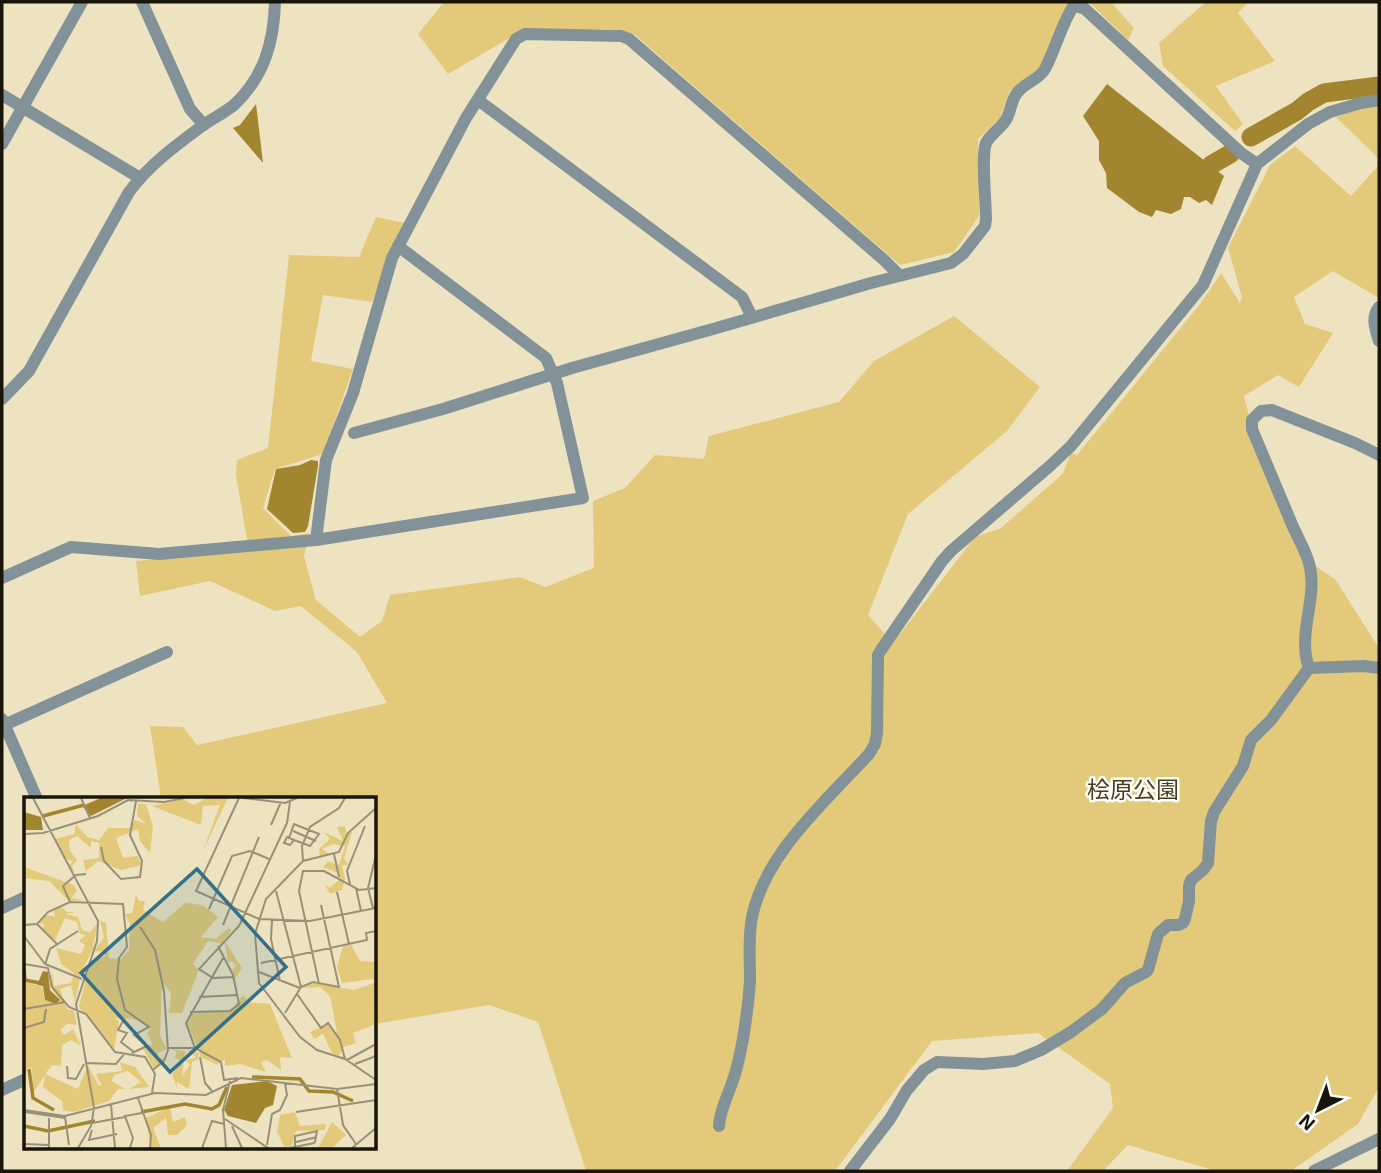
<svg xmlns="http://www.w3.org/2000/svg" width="1381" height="1173" viewBox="0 0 1381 1173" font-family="'Exo 2','Noto Sans JP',sans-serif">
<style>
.green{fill:#e3c97a}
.water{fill:#a1862f}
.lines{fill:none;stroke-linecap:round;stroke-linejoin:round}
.river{stroke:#a1862f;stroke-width:19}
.minor{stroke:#839299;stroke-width:12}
.labels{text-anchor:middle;stroke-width:5;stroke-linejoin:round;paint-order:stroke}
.park-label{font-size:23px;fill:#483d18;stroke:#fff}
.inset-river{fill:none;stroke:#a1862f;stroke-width:3.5}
.inset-road{fill:none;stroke:#999177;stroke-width:2}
.view{fill:#357088;fill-opacity:0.15;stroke:#357088;stroke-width:3.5}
.inset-edge{fill:none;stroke:#191509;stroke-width:3.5}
</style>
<rect width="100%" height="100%" fill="#eee3c1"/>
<g class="green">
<polygon points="444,2 1070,2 1044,65 1035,74 1010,91 1000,118 978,139 979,216 954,252 900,265 635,35 612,29 523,30 448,74 418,34"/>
<polygon points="1092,2 1111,2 1134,28 1128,40 1092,5"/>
<polygon points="1206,2 1248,2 1238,13 1275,61 1216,86 1243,124 1235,131 1163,66 1159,43"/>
<polygon points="1379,103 1379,159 1336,117"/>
<polygon points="1295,146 1351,196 1379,165 1379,298 1333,271 1294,297 1305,324 1333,333 1299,387 1278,375 1244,396 1257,448 1303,558 1335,579 1379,648 1379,1087 1358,1124 1291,1171 1216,1171 1128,1145 1103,1171 1067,1171 1113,1108 1110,1084 1038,1033 932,1041 835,1171 586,1171 538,1022 489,1005 375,1024 374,799 161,798 150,726 183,727 197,745 387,703 357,652 301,606 275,611 210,581 140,596 136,561 249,551 236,475 237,460 268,448 289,255 359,257 376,217 405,223 372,302 323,295 311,361 353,369 323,454 275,469 263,508 291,536 309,533 304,556 316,600 360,637 382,621 390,595 520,577 545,587 594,568 593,501 625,488 655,455 704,459 709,436 839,402 874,361 954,316 1040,387 1007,431 908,514 868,615 893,643 975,537 1001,528 1058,478 1063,473 1071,453 1077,455 1201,303 1221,273 1240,303 1242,297 1228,248 1270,165"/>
</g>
<g class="water">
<polygon points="1107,84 1224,176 1212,205 1206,200 1199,203 1190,197 1184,197 1181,209 1171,214 1156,210 1152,217 1139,212 1107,188 1106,173 1099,160 1099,141 1083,116"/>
<polygon points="256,104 263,163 233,128 240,125"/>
<polygon points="311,460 318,461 318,466 308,526 305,532 293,533 267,509 276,469 300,465"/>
</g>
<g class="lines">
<g class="river">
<polyline points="1251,137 1297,111 1308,102 1324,93 1379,86"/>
<polyline points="1211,165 1230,154"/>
</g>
<g class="minor">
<polyline points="142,2 190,109 204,125"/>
<polyline points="1074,5 1085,9 1241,153 1257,164"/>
<polyline points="2,95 140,178"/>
<polyline points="478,100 742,297 752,317"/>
<polyline points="2,144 82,2"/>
<path d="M 1379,307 C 1371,317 1375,329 1379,341"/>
<path d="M 2,399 L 29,371 L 129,192 C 149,165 175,146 202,126 C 212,119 224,113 234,105 C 264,77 274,42 275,2"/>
<path d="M 354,433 L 443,409 L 572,368 L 713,329 L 871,283 L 951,263 L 963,254 L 985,226 L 986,219 C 986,202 981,156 986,143 C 991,133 1002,128 1007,118 C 1011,110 1011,101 1017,93 C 1024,83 1039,80 1045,69 C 1056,48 1061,25 1074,5 L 1073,2"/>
<polyline points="316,540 326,460 353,393 392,258 466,118 516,39 525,34 621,36 629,39 884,260 899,275"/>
<polyline points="2,578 71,547 159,554 316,540 583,498 557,383 546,358 398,246"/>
<polyline points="1309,668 1364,666 1379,668"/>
<polyline points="2,719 37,799"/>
<polyline points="2,726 167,652"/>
<polyline points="2,908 26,897"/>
<polyline points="2,1090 26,1079"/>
<path d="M 719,1126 C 720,1109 728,1096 733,1080 C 738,1067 740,1053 743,1039 C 746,1020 749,1000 750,980 C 750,959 748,938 752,917 C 765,853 827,800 869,754 L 875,744 L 877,733 L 878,655 L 881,650 L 942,561 L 951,551 L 1051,465 L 1071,446 L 1203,285 L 1257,164 L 1308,124 L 1330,112 L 1361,103 L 1379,100"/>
<path d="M 850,1171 L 890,1119 L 907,1090 L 924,1070 L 937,1062 L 983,1064 L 1015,1061 L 1041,1050 L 1071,1032 L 1102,1009 L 1125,983 L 1146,972 L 1148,970 L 1158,934 L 1168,925 L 1179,925 L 1183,923 L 1185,919 L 1189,901 L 1189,886 L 1191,880 L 1203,870 L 1208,863 L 1211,821 L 1214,812 L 1243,766 L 1251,740 L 1271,720 L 1309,668 C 1297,634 1317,601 1310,567 C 1307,552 1297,537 1291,522 C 1278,491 1265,460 1252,429 L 1252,420 L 1261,411 L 1272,410 L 1355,443 L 1379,455"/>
<polyline points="1314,1171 1379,1139"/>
</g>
</g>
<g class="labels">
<g class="park-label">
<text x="1133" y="798">桧原公園</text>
</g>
</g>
<g transform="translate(24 797)">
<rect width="352" height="352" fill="#eee3c1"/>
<path d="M 182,1 L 204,1 L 178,56 L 196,8 L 179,9 L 177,28 L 128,9 L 158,2 L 170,8 ZM 114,7 L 122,7 L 129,29 L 126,56 L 116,44 L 114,32 L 92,41 L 99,61 L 113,59 L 118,68 L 97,73 L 74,64 L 62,74 L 59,63 L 75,61 L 75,46 L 67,44 L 67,51 L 53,39 L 45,43 L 46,54 L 53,63 L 48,69 L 51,77 L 45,68 L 49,64 L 41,62 L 31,42 L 50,37 L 52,27 L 63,40 L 75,43 L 84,31 L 105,31 L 111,23 L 122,27 L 113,19 ZM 321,29 L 322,36 L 328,35 L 320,61 L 324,68 L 318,68 L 321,81 L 318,93 L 306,97 L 301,88 L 306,91 L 315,83 L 314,76 L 299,70 L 304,64 L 315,68 L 321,49 L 309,47 L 298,52 L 305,57 L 296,60 L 295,52 L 306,42 L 300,35 L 319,44 L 313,30 ZM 0,70 L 50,88 L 53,94 L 47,101 L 60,103 L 45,104 L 25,84 L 0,81 ZM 112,97 L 115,104 L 121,104 L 119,113 L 139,125 L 161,106 L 179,108 L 194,120 L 177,140 L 191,142 L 205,131 L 208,133 L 200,143 L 218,171 L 211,182 L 208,173 L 212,169 L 208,164 L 204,166 L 201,147 L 184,144 L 169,167 L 174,173 L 172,181 L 158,216 L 145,216 L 147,196 L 138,184 L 136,239 L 143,252 L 134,256 L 134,261 L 141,261 L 130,272 L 118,250 L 129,248 L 123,236 L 127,231 L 110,222 L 91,221 L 95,224 L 90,253 L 55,210 L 66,166 L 81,159 L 80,154 L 70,155 L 80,140 L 76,124 L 82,126 L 85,161 L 97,162 L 105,153 L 106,127 L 101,117 L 108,116 ZM 38,110 L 42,115 L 52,115 L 41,117 L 54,120 L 58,133 L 66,135 L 73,127 L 69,152 L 55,180 L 37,167 L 32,151 L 57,157 L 61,148 L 55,144 L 62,138 L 56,137 L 53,125 L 41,121 L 31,143 L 19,133 L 20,127 L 15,126 L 22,118 L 31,120 L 30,113 ZM 327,148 L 336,164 L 352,165 L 352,227 L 329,236 L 332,246 L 320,250 L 315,259 L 308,256 L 299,237 L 290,242 L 286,235 L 303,227 L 313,236 L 306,199 L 296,190 L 278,191 L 290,186 L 330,193 L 350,186 L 349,182 L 318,186 L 313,170 L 319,149 ZM 28,174 L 30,189 L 47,186 L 49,180 L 56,182 L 51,205 L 47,188 L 36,192 L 43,212 L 50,214 L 53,228 L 43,227 L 36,233 L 40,238 L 49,232 L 57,249 L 47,243 L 38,248 L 37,269 L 28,268 L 21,277 L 54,292 L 64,268 L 74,288 L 78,289 L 72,277 L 98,274 L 96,265 L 111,270 L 125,290 L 105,292 L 117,285 L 104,274 L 90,278 L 88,284 L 101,292 L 94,292 L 85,304 L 50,315 L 39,313 L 38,304 L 19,290 L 21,278 L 9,296 L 8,271 L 3,271 L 0,284 L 0,184 L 18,190 L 21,203 L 37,206 L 26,189 ZM 219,198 L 225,205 L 246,207 L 268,261 L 256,260 L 257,273 L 243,263 L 237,265 L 242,275 L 216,267 L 201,269 L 201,262 L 193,268 L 177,260 L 163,226 L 166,216 L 206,215 ZM 164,252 L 175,256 L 174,262 L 168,265 L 165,292 L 153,285 L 153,291 L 148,278 L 157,263 L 150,261 L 153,255 L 148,252 L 161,254 L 158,280 L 166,268 L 162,263 L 172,261 ZM 146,310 L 149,325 L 161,320 L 163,328 L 153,338 L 144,338 L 142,321 L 129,331 L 137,351 L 127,351 L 122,321 ZM 271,315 L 276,329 L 302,327 L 301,333 L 272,334 L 268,349 L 261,351 L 253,335 L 256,318 ZM 308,325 L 322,338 L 308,351 L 294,351 Z" fill="#e3c97a"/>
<path d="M 77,1 L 103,1 L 67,19 L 58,9 ZM 0,15 L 17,20 L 19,33 L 0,33 ZM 19,174 L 24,175 L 26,193 L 36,203 L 32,207 L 21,203 L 19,189 L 13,188 ZM 243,284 L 253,289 L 249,308 L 241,311 L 232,326 L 204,319 L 200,313 L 208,288 Z" fill="#a1862f"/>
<path class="inset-river" d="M 19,19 L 60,8M 0,172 L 1,183 L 16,186M 5,272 L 9,301 L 30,313M 228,280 L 276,282 L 285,294 L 309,295 L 329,304M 117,315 L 161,307 L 188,312 L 195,308 L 203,290M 0,329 L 24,334 L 71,324"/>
<path class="inset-road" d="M 9,1 L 74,124 L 73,144 L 52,207 L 70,311 L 67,329 L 54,351M 57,1 L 66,21M 215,1 L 172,94 L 235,122 L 286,124 L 352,111M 219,1 L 261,6 L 273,1M 352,11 L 324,36 L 315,55 L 279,64 L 242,102 L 231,137 L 235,186 L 276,240 L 293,253 L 321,262 L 352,283M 247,28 L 257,5M 269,34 L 292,44M 0,37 L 19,36 L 74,19 L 104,3 L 140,5 L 161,1M 265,41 L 270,27 L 295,37 L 286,49 L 270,43 L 263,40 L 260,46 L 266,48 L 270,43M 77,50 L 80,64 L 97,82 L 116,80 L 118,64 L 106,38 L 112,4M 310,57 L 315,80M 279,64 L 278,49 L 286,30 L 315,11 L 321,1M 278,74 L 300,74 L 335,93 L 352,91M 279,74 L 275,94 L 295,187M 326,87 L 323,74 L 341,29M 332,91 L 337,114M 252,94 L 277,190M 313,95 L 325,147M 46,105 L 39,89 L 52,78 L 62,77M 349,111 L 344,91 L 352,58M 185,112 L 208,59 L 226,54 L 245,62M 248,123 L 247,142 L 256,184M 13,127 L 34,148M 0,128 L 13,127 L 24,115 L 46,105 L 99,107 L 103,150 L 95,161 L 93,182 L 101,213 L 125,230 L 110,238 L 123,249 L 108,256M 199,128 L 235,40M 116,130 L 131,153 L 140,194 L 144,253 L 140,264 L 129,273M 0,139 L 21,167 L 58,182M 199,161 L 162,226 L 171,251 L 197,265 L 200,283 L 214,281M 237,166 L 343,143 L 342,136 L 352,134M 0,167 L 24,171 L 28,190 L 45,210 L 62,217 L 91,255 L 121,260 L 131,277 L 128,296M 21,168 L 26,152 L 54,134M 235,175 L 276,191M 210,180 L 189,181 L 175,172 L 215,129 L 263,26 L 266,5M 273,197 L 297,231 L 304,226 L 316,243 L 321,262M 175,200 L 214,198M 0,212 L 41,205M 166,215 L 206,214 L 215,207 L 209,178 L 194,149M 261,216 L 277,190 L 289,185 L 315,190 L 297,108M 99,224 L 94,233 L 103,236 L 97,245 L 110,255M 0,231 L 20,225 L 22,212M 144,251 L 171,251M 176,260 L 181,286 L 188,294M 323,263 L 352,247M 62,266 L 92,267 L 101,256M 331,267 L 352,259M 43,269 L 44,281 L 52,282 L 60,267M 313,292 L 319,328 L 332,347M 114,301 L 127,338 L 126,351M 87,308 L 91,351M 0,313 L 41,319 L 131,296 L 182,298 L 217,281 L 313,292 L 352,287M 1,315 L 41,321M 272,315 L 352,303M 41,320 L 45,348M 25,321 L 25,351M 201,322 L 244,351M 68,326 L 101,320M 208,329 L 218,351M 68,333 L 65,343 L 93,337M 272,345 L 293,340M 0,347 L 25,348M 243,348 L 248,317 L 256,313 L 263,298 L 261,286M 106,351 L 109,341 L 101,319 L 118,316M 178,351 L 188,324 L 200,327M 202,351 L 199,313 L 206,284M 266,351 L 271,350 L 290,346 L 291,345 L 293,334 L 271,339 L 271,350 L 272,351M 328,351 L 352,331"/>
<path class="view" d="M 173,72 L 262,170 L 146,275 L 57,176 Z"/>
<rect width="352" height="352" class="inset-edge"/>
</g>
<rect width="1381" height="1173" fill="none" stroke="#191509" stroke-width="7"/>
<g transform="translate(1318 1110) rotate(222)" stroke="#ffffff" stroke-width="5" paint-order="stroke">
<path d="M0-5L12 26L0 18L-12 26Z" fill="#191509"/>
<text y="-10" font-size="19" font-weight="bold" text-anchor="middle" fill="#191509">N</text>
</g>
</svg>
